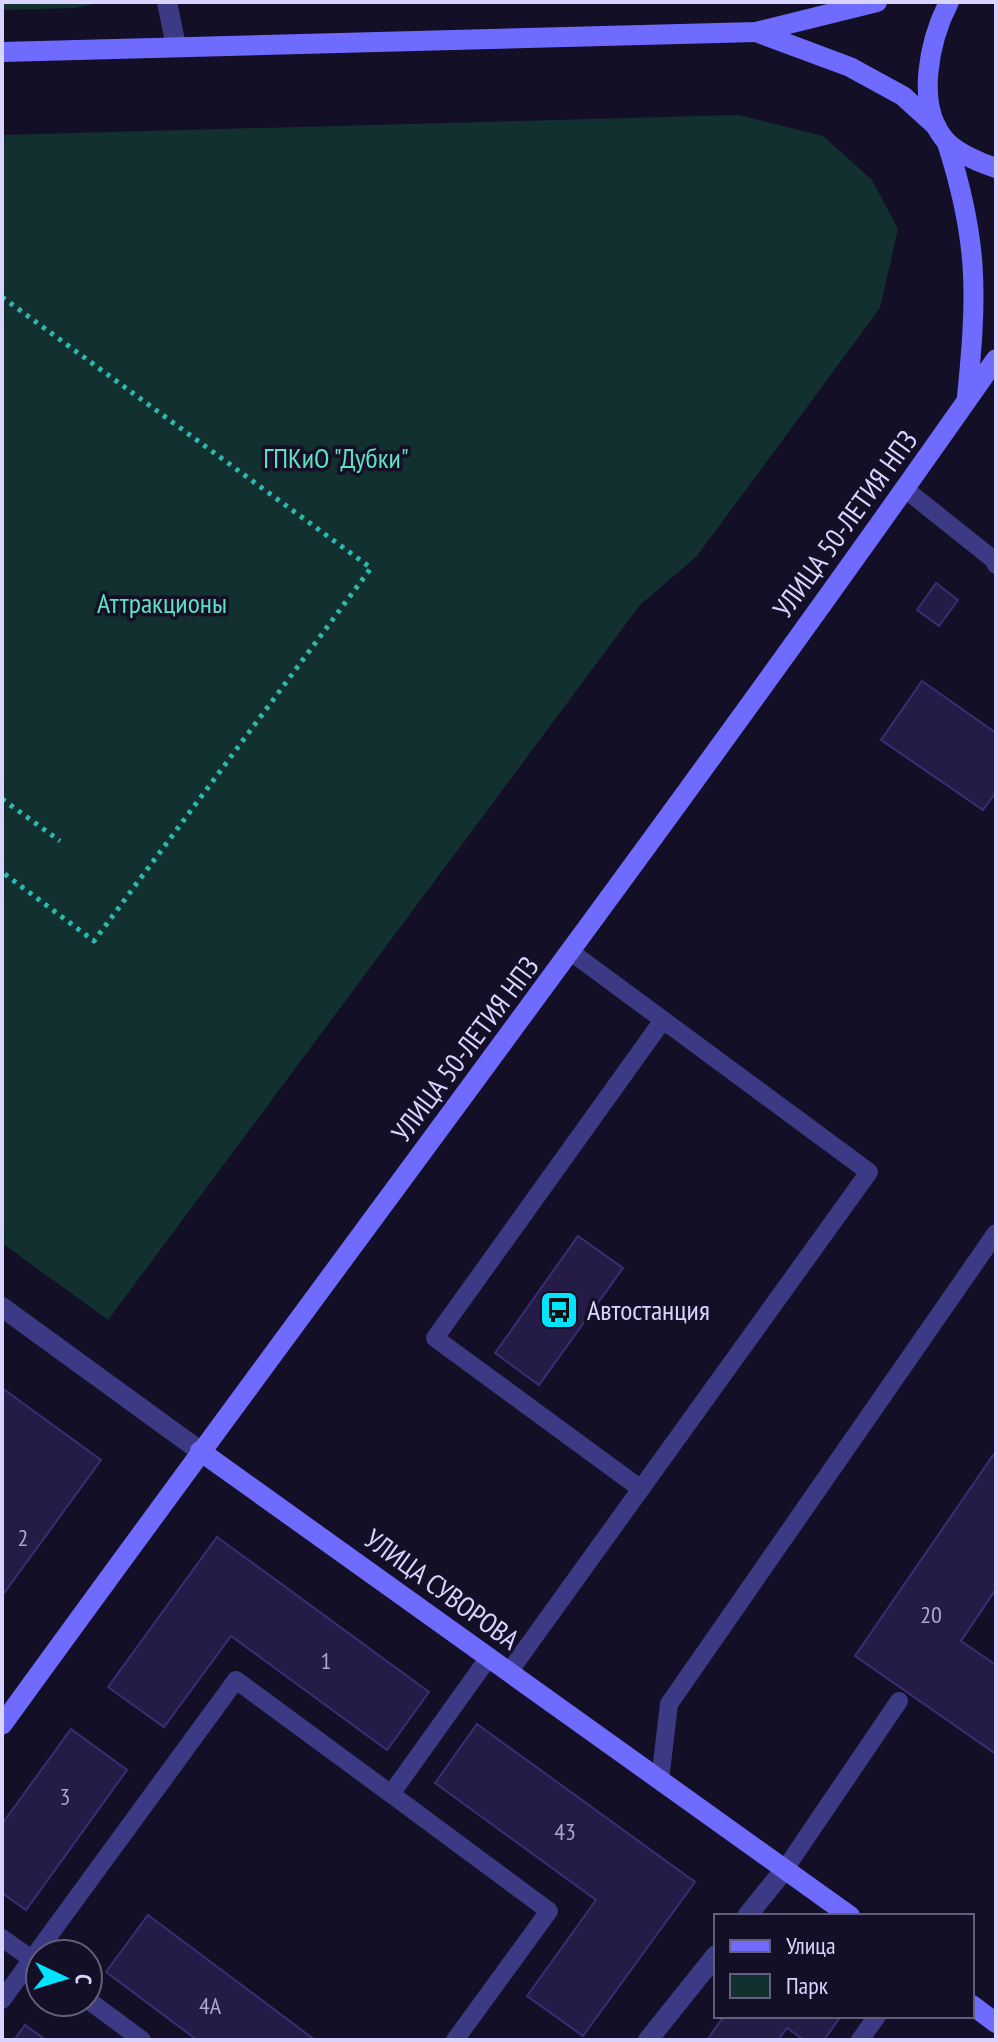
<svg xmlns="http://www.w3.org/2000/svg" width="998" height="2042" viewBox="0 0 998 2042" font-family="'PT Sans Narrow',sans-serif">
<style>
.green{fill:#12302f}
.building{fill:#241b47;stroke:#3b2d73;stroke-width:2}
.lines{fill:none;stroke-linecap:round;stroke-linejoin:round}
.path{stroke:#2fb8b0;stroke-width:5;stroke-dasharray:4 6;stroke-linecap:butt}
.service{stroke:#3d3a85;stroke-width:18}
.minor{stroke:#3d3a85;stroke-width:20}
.secondary{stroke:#6f6bff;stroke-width:20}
.labels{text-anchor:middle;stroke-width:7;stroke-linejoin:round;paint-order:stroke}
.number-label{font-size:24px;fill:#aca6d1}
.park-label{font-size:28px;fill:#5fe0c0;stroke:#130f26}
.street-label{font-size:28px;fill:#d9d4ff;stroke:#130f26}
.poi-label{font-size:28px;fill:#d9d4ff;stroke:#130f26;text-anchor:start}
</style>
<rect width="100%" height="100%" fill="#130f26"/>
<g class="green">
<polygon points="2,2 105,2 74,8 2,10"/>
<polygon points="739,115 823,136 872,180 898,229 880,308 697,556 640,605 108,1320 2,1243 2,135"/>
</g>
<g class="building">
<polygon points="936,583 958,600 939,626 917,610"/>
<polygon points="922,681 996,733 996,792 983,810 881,740"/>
<polygon points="578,1236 623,1268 539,1385 495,1353"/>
<polygon points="2,1388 101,1460 2,1596 3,1478"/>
<polygon points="996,1451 996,1589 961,1641 996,1665 996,1754 855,1656"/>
<polygon points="217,1537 429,1692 387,1750 231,1636 164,1727 108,1687"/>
<polygon points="477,1724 695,1882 583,2036 527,1996 596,1900 435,1783"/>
<polygon points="71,1729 127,1770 26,1910 2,1893 2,1824"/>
<polygon points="148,1915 315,2040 197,2040 106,1972"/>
<polygon points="724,2016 841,2016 824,2040 804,2040 787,2028 778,2040 707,2040"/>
<polygon points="25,2025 46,2040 14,2040"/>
</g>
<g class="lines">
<g class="path">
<polyline points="2,297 371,568 94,941 2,872"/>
<polyline points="2,799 60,841"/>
</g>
<g class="service">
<polyline points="905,489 994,560 996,565"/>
<polyline points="641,1489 435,1338 663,1020"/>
<polyline points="509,1672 869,1172 571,952"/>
<polyline points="660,1780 669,1704 996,1233"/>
<polyline points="391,1794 549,1911 455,2040"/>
<polyline points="785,1869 899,1701"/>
<polyline points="2,1938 40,1965"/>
<polyline points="2,2000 236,1680 391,1794 489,1657"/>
<polyline points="88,2000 142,2040"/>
<polyline points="860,2040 877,2016"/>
</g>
<g class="minor">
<polyline points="167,2 176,46"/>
<polyline points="2,1307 200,1451"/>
<polyline points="747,1916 785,1869"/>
<polyline points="648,2040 716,1955"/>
</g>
<g class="secondary">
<path d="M 949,2 C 930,39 914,106 946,141 C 957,153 981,163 996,168"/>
<polyline points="756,32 850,67 903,96 936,126"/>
<polyline points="2,52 756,32 877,2"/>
<path d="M 947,143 C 979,242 977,296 967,397"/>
<polyline points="200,1451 850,1916"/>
<path d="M 2,1725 C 332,1269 673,821 996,359"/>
<polyline points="972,2005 996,2023"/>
</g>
</g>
<defs>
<g id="bus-square" transform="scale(2)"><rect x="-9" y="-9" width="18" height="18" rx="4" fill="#00e5ff" stroke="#130f26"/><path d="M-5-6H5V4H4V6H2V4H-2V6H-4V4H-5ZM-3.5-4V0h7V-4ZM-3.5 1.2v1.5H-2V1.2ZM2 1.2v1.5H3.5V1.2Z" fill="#111"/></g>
</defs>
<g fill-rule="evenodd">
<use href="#bus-square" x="559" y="1310"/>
</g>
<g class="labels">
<g class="number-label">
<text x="23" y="1546">2</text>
<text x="931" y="1623">20</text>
<text x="326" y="1669">1</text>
<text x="65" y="1805">3</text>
<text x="565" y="1840">43</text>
<text x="210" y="2014">4А</text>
</g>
<g class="park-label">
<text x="336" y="468">ГПКиО "Дубки"</text>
<text x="162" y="613">Аттракционы</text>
</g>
<g class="street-label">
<text transform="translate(845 524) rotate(-54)" y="10">УЛИЦА 50-ЛЕТИЯ НПЗ</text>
<text transform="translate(465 1049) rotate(-53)" y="10">УЛИЦА 50-ЛЕТИЯ НПЗ</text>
<text transform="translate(442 1589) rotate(36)" y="10">УЛИЦА СУВОРОВА</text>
</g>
<g class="poi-label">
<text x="587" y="1320">Автостанция</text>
</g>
</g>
<rect width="998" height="2042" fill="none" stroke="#d9d4ff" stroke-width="8"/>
<rect x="714" y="1914" width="260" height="104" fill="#130f26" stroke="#625e7d" stroke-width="2"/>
<rect x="730" y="1940" width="40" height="12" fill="#6f6bff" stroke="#625e7d" stroke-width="2"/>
<text x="786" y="1954" font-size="24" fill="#d9d4ff">Улица</text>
<rect x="730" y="1974" width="40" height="24" fill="#12302f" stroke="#625e7d" stroke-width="2"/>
<text x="786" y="1994" font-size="24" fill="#d9d4ff">Парк</text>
<g transform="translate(64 1978) rotate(94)"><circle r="38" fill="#130f26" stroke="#625e7d" stroke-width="2"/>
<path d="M0-6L14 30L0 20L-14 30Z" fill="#00e5ff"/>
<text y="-12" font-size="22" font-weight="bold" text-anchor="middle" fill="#d9d4ff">С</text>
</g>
</svg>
